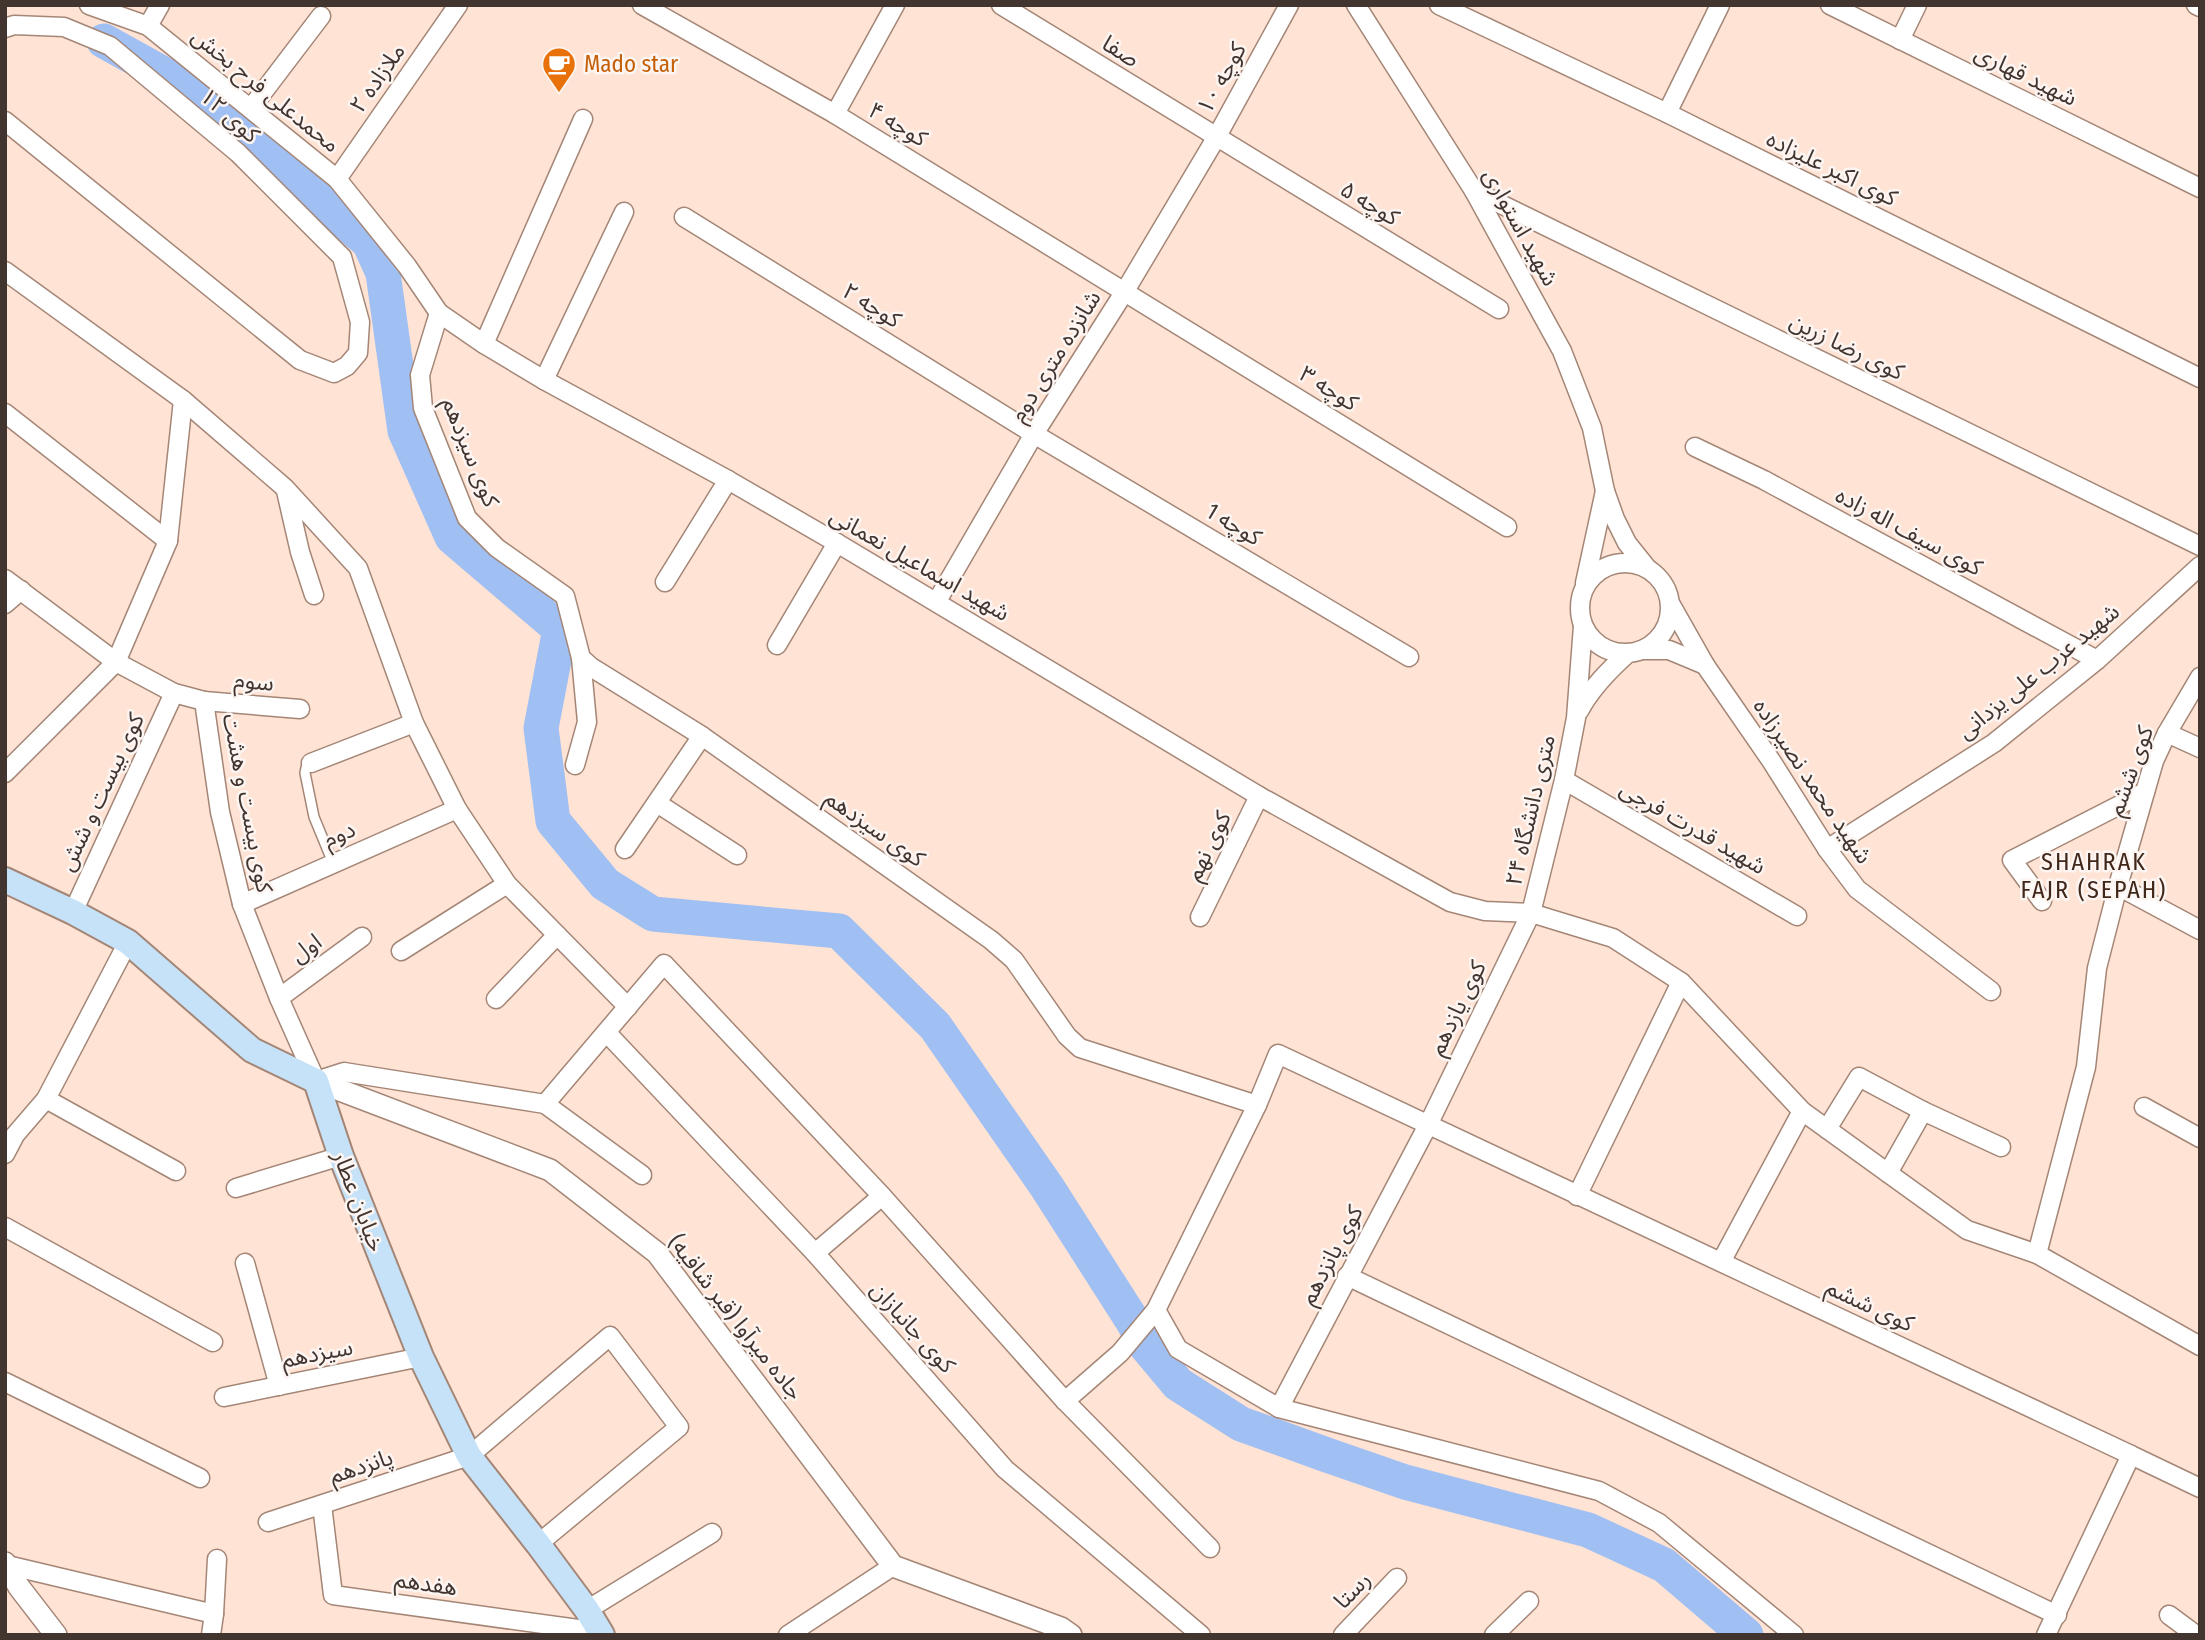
<svg xmlns="http://www.w3.org/2000/svg" width="2205" height="1640" viewBox="0 0 2205 1640" font-family="'Fira Sans Condensed','Noto Sans Arabic',sans-serif">
<style>
.lines{fill:none;stroke-linecap:round;stroke-linejoin:round}
.river{stroke:#a0bff3;stroke-width:35}
.service-casing{stroke:#a48676;stroke-width:12}
.minor-casing{stroke:#a48676;stroke-width:21}
.tertiary-casing{stroke:#a48676;stroke-width:24}
.secondary-casing{stroke:#a48676;stroke-width:28}
.service{stroke:#fff;stroke-width:9}
.minor{stroke:#fff;stroke-width:18}
.tertiary{stroke:#fff;stroke-width:21}
.secondary{stroke:#c6e2f8;stroke-width:24}
.labels{text-anchor:middle;stroke-width:5;stroke-linejoin:round;paint-order:stroke}
.street-label{font-size:23px;fill:#42352f;stroke:#fcf5f2}
.food-label{font-size:23px;fill:#c56008;stroke:#fcf5f2;text-anchor:start}
.neighbourhood-label{font-size:24px;letter-spacing:2px;fill:#402719;stroke:#fcf5f2}
</style>
<rect width="100%" height="100%" fill="#ffe3d5"/>
<g class="lines">
<polyline class="river" points="104,41 178,82 369,242 383,273 405,431 452,537 560,629 541,728 553,821 605,884 653,914 839,931 935,1026 1047,1187 1132,1320 1147,1347 1178,1384 1241,1424 1324,1454 1405,1482 1588,1530 1664,1565 1746,1635"/>
<g class="service-casing">
<polyline id="service" points="311,763 306,768 305,773 314,817 333,863"/>
</g>
<g class="minor-casing">
<g id="minor">
<polyline points="89,5 148,26 337,179 407,266 439,313 484,344 544,380 728,480 837,543 1259,796 1450,902 1485,911 1531,913 1613,938 1681,982 1802,1111 1967,1230 2037,1254 2200,1346"/>
<polyline points="642,5 835,114 1507,527"/>
<polyline points="1001,5 1499,309"/>
<polyline points="1356,5 1474,191 1562,351 1592,428 1605,491 1615,519 1627,543 1647,568"/>
<polyline points="1439,5 1667,113 2200,378"/>
<polyline points="1830,5 2200,188"/>
<polyline points="2196,5 2200,7"/>
<polyline points="148,26 160,5"/>
<polyline points="5,28 14,25 64,27 110,46 238,153 342,257 360,322 358,353 347,366 334,373 300,360 5,121"/>
<polyline points="1900,40 1917,5"/>
<polyline points="251,108 321,16"/>
<polyline points="1667,113 1720,5"/>
<polyline points="835,114 895,5"/>
<polyline points="337,179 458,5"/>
<polyline points="1474,191 2200,546"/>
<polyline points="684,217 1034,434 1409,657"/>
<polyline points="5,271 183,400 285,488 358,568 414,723 457,809 507,884 628,1007"/>
<polyline points="439,313 420,375 423,408 467,518 497,548 565,596 581,658 591,667 702,736 991,940 1014,960 1067,1036 1080,1048 1257,1105 1278,1054 2131,1455 2046,1635"/>
<polyline points="484,344 583,119"/>
<polyline points="544,380 624,212"/>
<polyline points="5,413 168,541"/>
<polyline points="1695,447 1764,480 2097,660"/>
<polyline points="286,491 300,552 314,595"/>
<circle cx="1625" cy="608" r="45"/>
<polyline points="5,579 116,662 174,693 204,701 220,812 242,904 279,998 316,1081 344,1072 545,1104 664,964 882,1196 1065,1401 1210,1548"/>
<polyline points="665,582 728,480"/>
<polyline points="1585,583 1605,491"/>
<polyline points="937,601 1034,434 1125,291 1216,138 1289,5"/>
<polyline points="5,604 21,590"/>
<polyline points="1671,605 1705,665 1770,759 1827,849 1857,889 1991,991"/>
<polyline points="777,645 837,543"/>
<polyline points="1642,650 1669,650 1705,665"/>
<polyline points="204,701 300,709"/>
<path d="M 1579,711 C 1591,688 1609,670 1628,653"/>
<polyline points="2167,733 2200,748"/>
<polyline points="311,763 414,723"/>
<polyline points="575,765 587,722 581,658"/>
<polyline points="5,773 116,662 168,541 183,400"/>
<polyline points="1564,780 1797,916"/>
<polyline points="657,803 737,855"/>
<polyline points="625,849 702,736"/>
<polyline points="1827,849 1994,743 2097,660 2200,566"/>
<polyline points="2118,886 2200,930"/>
<polyline points="2042,901 2012,860 2145,792"/>
<polyline points="242,904 457,809"/>
<polyline points="73,912 174,693"/>
<polyline points="1200,917 1259,796"/>
<polyline points="401,951 507,884"/>
<polyline points="279,998 362,937"/>
<polyline points="496,999 557,935"/>
<polyline points="607,1033 815,1253 1005,1469 1201,1635"/>
<polyline points="46,1099 176,1171"/>
<polyline points="545,1104 642,1175"/>
<polyline points="2144,1107 2200,1138"/>
<polyline points="1827,1129 1859,1077 1923,1111 2001,1147"/>
<polyline points="5,1154 15,1135 46,1099 128,942"/>
<polyline points="1888,1173 1923,1111"/>
<polyline points="236,1188 341,1156"/>
<polyline points="1577,1196 1681,982"/>
<polyline points="5,1227 213,1342"/>
<polyline points="815,1253 882,1196"/>
<polyline points="2037,1254 2086,1067 2097,968 2118,886 2154,761 2167,733 2200,677"/>
<polyline points="1721,1262 1802,1111"/>
<polyline points="245,1263 279,1386"/>
<polyline points="1347,1276 2057,1615"/>
<polyline points="1156,1310 1178,1349 1279,1408 1599,1491 1659,1523 1794,1635"/>
<polyline points="5,1382 200,1478"/>
<polyline points="224,1397 421,1357"/>
<polyline points="1065,1401 1120,1353 1156,1310 1257,1105"/>
<polyline points="1279,1408 1428,1125 1531,913 1564,780 1576,718 1583,626"/>
<polyline points="2131,1455 2200,1488"/>
<polyline points="322,1505 333,1595 600,1632"/>
<polyline points="268,1522 469,1456 610,1336 679,1427 538,1544"/>
<polyline points="7,1565 214,1614 217,1559"/>
<polyline points="587,1610 712,1533"/>
<polyline points="2169,1615 2196,1635"/>
<polyline points="211,1635 214,1614"/>
<polyline points="788,1635 893,1566"/>
<polyline points="1343,1635 1397,1578"/>
<polyline points="1494,1635 1529,1601"/>
</g>
</g>
<g class="tertiary-casing">
<g id="tertiary">
<polyline points="316,1081 550,1170 657,1253 893,1566 1061,1628 1071,1635"/>
<polyline points="5,1563 19,1587 56,1635"/>
</g>
</g>
<g class="secondary-casing">
<polyline id="secondary" points="5,880 73,912 128,942 252,1050 316,1081 341,1156 421,1357 469,1456 538,1544 587,1610 602,1635"/>
</g>
<use href="#service" class="service"/>
<use href="#minor" class="minor"/>
<use href="#tertiary" class="tertiary"/>
<use href="#secondary" class="secondary"/>
</g>
<defs>
<g id="cafe-pin" transform="scale(1.75)"><path d="M0 17L-7.5 6A9.5 9.5 0 1 1 7.5 6Z" fill="#e8710a" stroke="#fcf5f2"/><path d="M-5.5-4.5H6V0H3Q3 3.5 0 3.5H-2.5Q-5.5 3.5-5.5 0ZM3-3.2v2h1.7v-2ZM-6 4.5H4V6H-6Z" fill="#fff"/></g>
</defs>
<g fill-rule="evenodd">
<use href="#cafe-pin" x="559" y="64"/>
</g>
<g class="labels">
<g class="street-label">
<text transform="translate(1121 51) rotate(32)" y="8">صفا</text>
<text transform="translate(2026 75) rotate(26)" y="8">شهید قهاری</text>
<text transform="translate(377 78) rotate(-55)" y="8">ملازاده ۲</text>
<text transform="translate(1221 78) rotate(-61)" y="8">کوچه ۱۰</text>
<text transform="translate(266 90) rotate(39)" y="8">محمدعلی فرح بخش</text>
<text transform="translate(230 115) rotate(41)" y="8">کوی ۱۲</text>
<text transform="translate(898 124) rotate(31)" y="8">کوچه ۴</text>
<text transform="translate(1832 168) rotate(26)" y="8">کوی اکبر علیزاده</text>
<text transform="translate(1370 203) rotate(31)" y="8">کوچه ۵</text>
<text transform="translate(1521 227) rotate(61)" y="8">شهید استواری</text>
<text transform="translate(872 305) rotate(32)" y="8">کوچه ۲</text>
<text transform="translate(1847 346) rotate(26)" y="8">کوی رضا زرین</text>
<text transform="translate(1055 356) rotate(-58)" y="8">شانزده متری دوم</text>
<text transform="translate(1329 388) rotate(32)" y="8">کوچه ۳</text>
<text transform="translate(471 452) rotate(68)" y="8">کوی سیزدهم</text>
<text transform="translate(1234 524) rotate(31)" y="8">کوچه 1</text>
<text transform="translate(1909 531) rotate(28)" y="8">کوی سیف اله زاده</text>
<text transform="translate(920 564) rotate(30)" y="8">شهید اسماعیل نعمانی</text>
<text transform="translate(2038 671) rotate(-39)" y="8">شهید عرب علی یزدانی</text>
<text transform="translate(254 681) rotate(5)" y="8">سوم</text>
<text transform="translate(2130 771) rotate(-70)" y="8">کوی ششم</text>
<text transform="translate(1813 781) rotate(56)" y="8">شهید محمد نصیرزاده</text>
<text transform="translate(101 792) rotate(-65)" y="8">کوی بیست و شش</text>
<text transform="translate(248 803) rotate(79)" y="8">کوی بیست و هشت</text>
<text transform="translate(1530 810) rotate(-77)" y="8">۲۴ متری دانشگاه</text>
<text transform="translate(1693 827) rotate(30)" y="8">شهید قدرت فرجی</text>
<text transform="translate(875 828) rotate(35)" y="8">کوی سیزدهم</text>
<text transform="translate(339 834) rotate(-24)" y="8">دوم</text>
<text transform="translate(1208 846) rotate(-64)" y="8">کوی نهم</text>
<text transform="translate(306 948) rotate(-36)" y="8">اول</text>
<text transform="translate(1457 1008) rotate(-64)" y="8">کوی یازدهم</text>
<text transform="translate(359 1201) rotate(69)" y="8">خیابان عطار</text>
<text transform="translate(1331 1255) rotate(-62)" y="8">کوی پانزدهم</text>
<text transform="translate(1870 1305) rotate(25)" y="8">کوی ششم</text>
<text transform="translate(736 1317) rotate(52)" y="8">جاده میرآوا (قبر شافیه)</text>
<text transform="translate(913 1327) rotate(48)" y="8">کوی جانبازان</text>
<text transform="translate(317 1353) rotate(-11)" y="8">سیزدهم</text>
<text transform="translate(361 1466) rotate(-18)" y="8">پانزدهم</text>
<text transform="translate(426 1583) rotate(8)" y="8">هفدهم</text>
<text transform="translate(1352 1590) rotate(-46)" y="8">رستا</text>
</g>
<g class="food-label">
<text x="584" y="72">Mado star</text>
</g>
<g class="neighbourhood-label">
<text x="2094" y="870">SHAHRAK<tspan x="2094" dy="28">FAJR (SEPAH)</tspan></text>
</g>
</g>
<rect width="2205" height="1640" fill="none" stroke="#42352f" stroke-width="14"/>
</svg>
